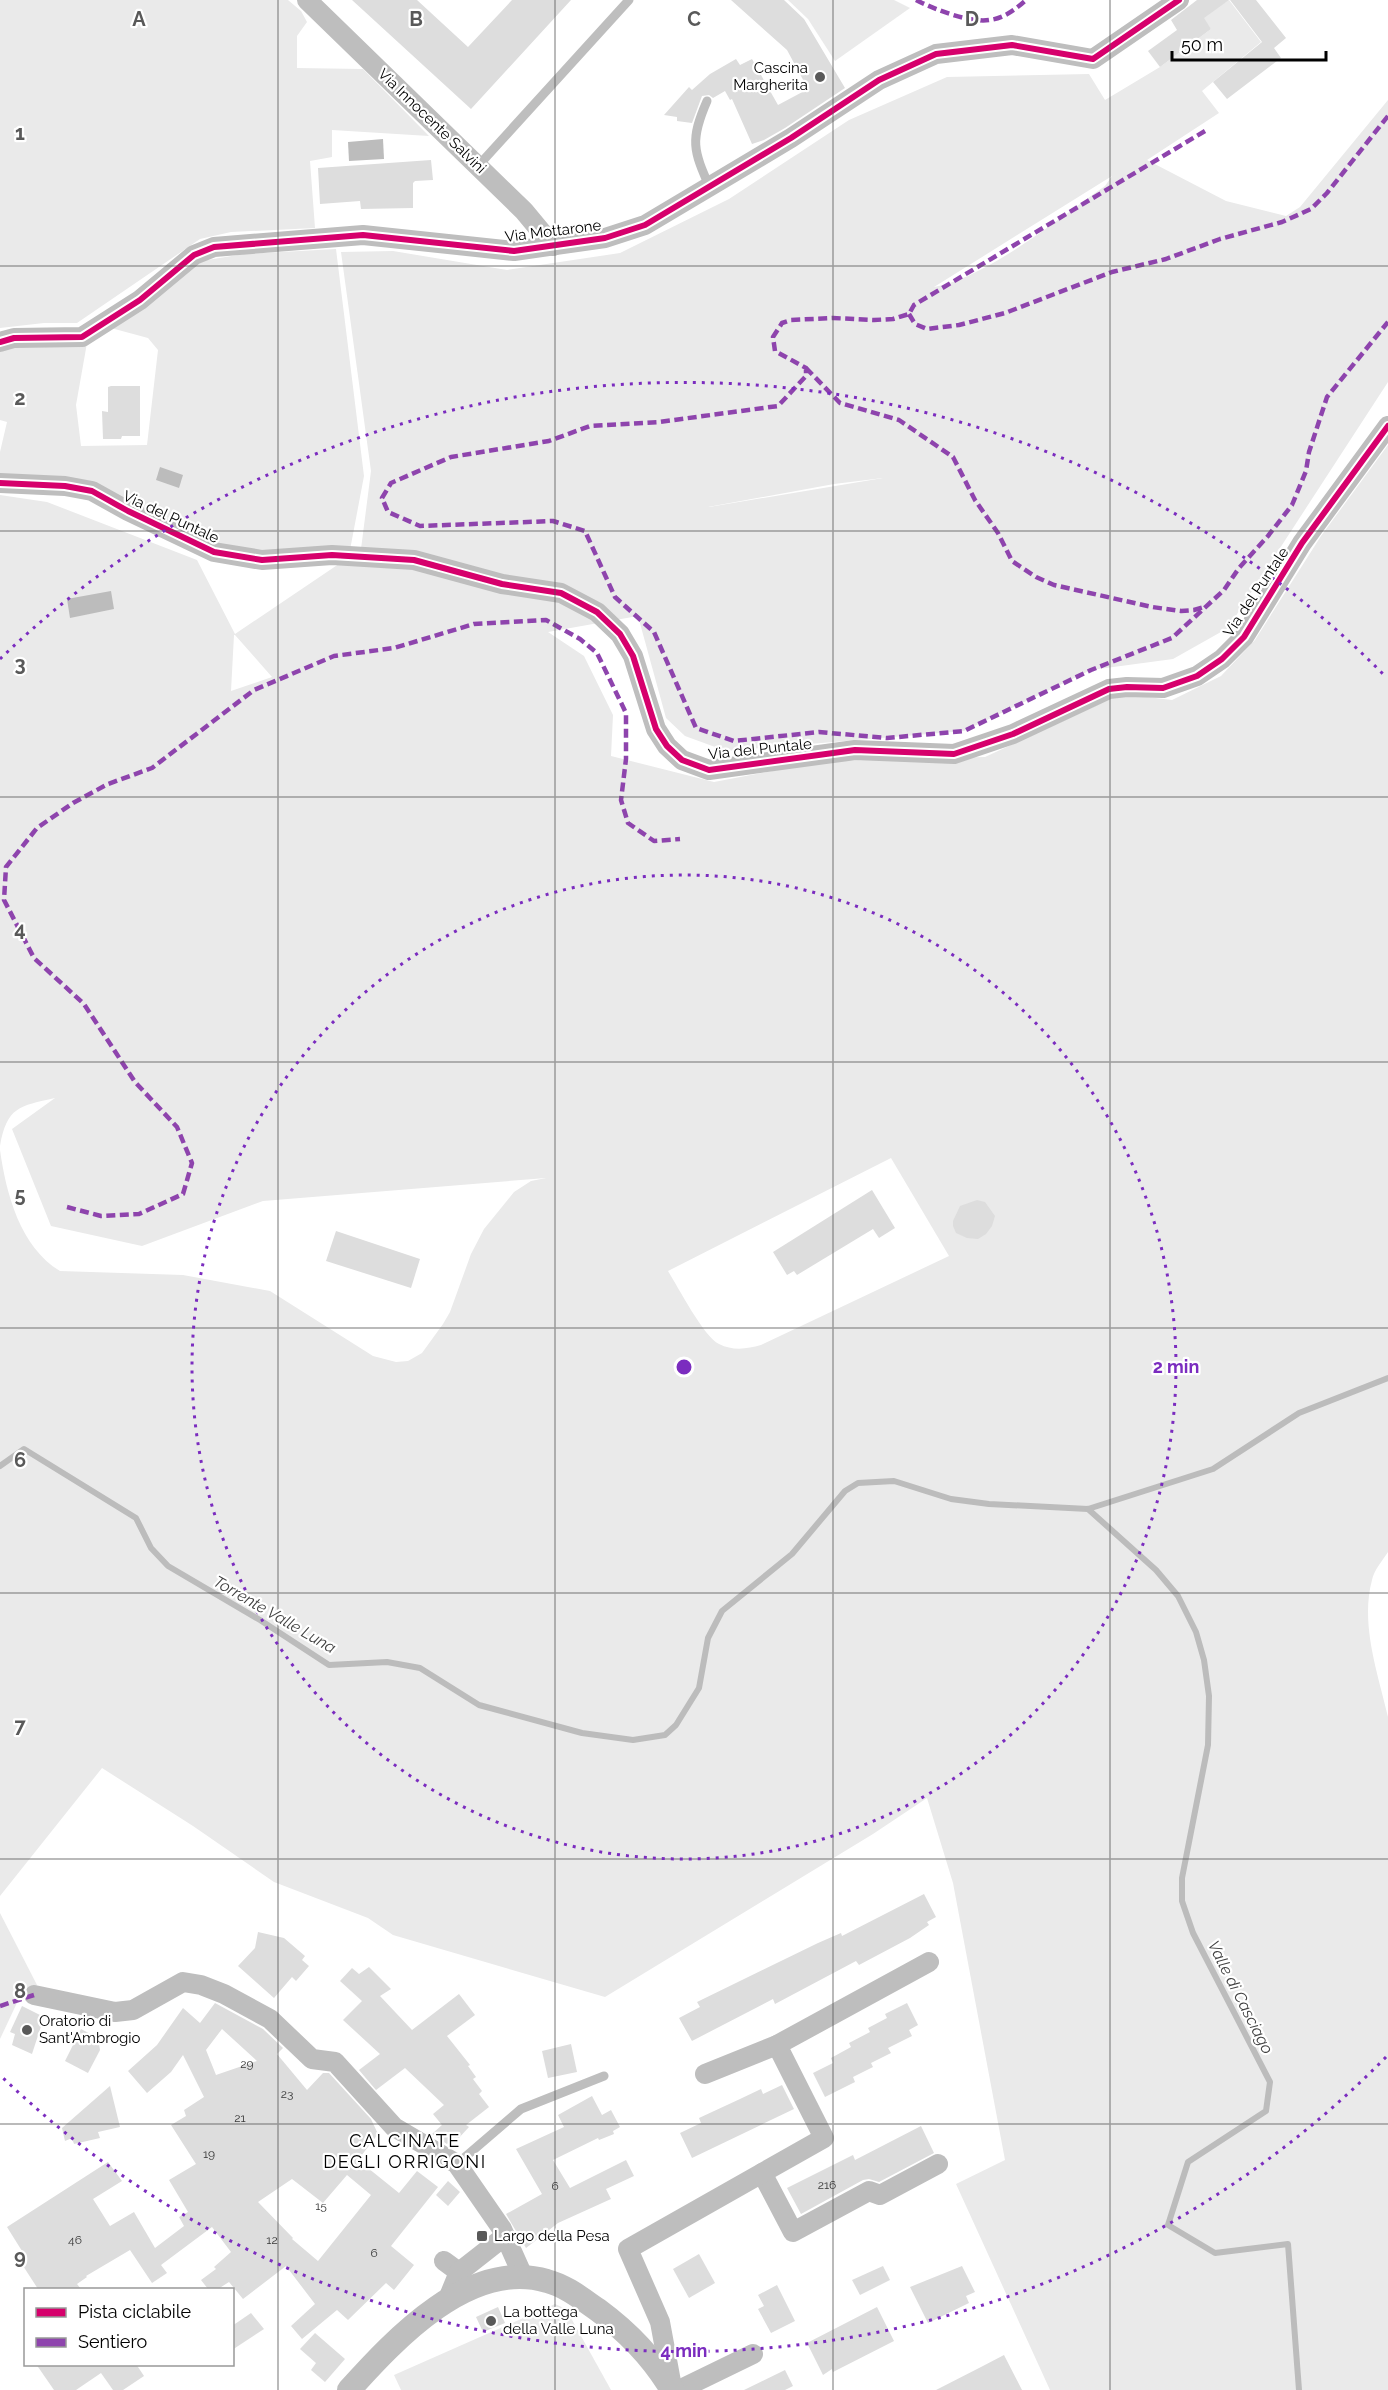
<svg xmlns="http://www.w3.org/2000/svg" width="1388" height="2390" viewBox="0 0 1388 2390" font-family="Raleway,sans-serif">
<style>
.green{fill:#eaeaea;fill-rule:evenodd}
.water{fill:#bcbcbc}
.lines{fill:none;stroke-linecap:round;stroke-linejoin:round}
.stream{stroke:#bcbcbc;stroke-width:6}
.building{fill:#ddd;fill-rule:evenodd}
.service{stroke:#bebebe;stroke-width:9}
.minor{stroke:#bebebe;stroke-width:20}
.tertiary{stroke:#bebebe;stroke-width:24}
.quiet{stroke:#8e44ad;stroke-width:4.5;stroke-dasharray:9 4.5;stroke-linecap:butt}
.cycleway-casing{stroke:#fff;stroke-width:10}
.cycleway{stroke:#d6006c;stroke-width:6}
.grid{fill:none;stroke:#595959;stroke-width:1.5;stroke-opacity:0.55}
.ring{fill:none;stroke:#7b2cbf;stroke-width:3;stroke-dasharray:3 6}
.poi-dot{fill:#595959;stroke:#fff;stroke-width:2}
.labels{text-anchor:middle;stroke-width:4.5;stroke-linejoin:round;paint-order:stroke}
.number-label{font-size:12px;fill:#373737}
.poi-label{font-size:15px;fill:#000;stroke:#fff;text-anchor:start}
.street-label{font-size:15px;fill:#000;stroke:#fff}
.water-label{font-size:16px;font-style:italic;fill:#414141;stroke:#fff}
.quarter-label{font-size:18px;letter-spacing:1.5px;fill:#000;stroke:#fff}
.grid-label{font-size:20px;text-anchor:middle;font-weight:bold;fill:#595959;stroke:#fff;stroke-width:4.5;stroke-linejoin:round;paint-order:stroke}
.centre{fill:#7b2cbf;stroke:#fff;stroke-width:3}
.ring-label{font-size:18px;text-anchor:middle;font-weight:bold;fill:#7b2cbf;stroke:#fff;stroke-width:4.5;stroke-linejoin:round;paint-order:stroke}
</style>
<rect width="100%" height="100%" fill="#fff"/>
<g class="green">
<polygon points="0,0 288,0 301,11 307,22 297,36 297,68 363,69 429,136 332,130 332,157 310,161 315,228 231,232 200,239 77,323 44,323 0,328"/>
<polygon points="788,0 894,0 910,8 835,61 808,19"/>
<path d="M 1229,0 L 1261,42 L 1202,91 L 1219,113 L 1147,160 L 1226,201 L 1286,216 L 1300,207 L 1388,100 L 1388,382 L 1228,628 L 1173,659 L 1091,670 L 964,731 L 726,751 L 685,736 L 666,718 L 638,616 L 548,632 L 584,656 L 613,715 L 611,756 L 714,782 L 826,761 L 985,757 L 1121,694 L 1172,700 L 1221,676 L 1255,640 L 1321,536 L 1388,445 L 1388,1552 C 1383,1560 1374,1570 1372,1580 C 1360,1624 1378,1674 1388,1717 L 1388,2390 L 1050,2390 L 956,2184 L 1005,2160 L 953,1883 L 927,1798 L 873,1834 L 605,1997 L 393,1935 L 368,1918 L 274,1882 L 193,1826 L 102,1768 L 0,1896 L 0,1150 C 6,1193 20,1247 60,1271 L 183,1275 L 270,1291 L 373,1356 L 396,1362 L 408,1361 L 422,1353 L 443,1324 L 450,1312 L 471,1254 L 484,1229 L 514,1192 L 531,1181 L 546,1178 L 263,1201 L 142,1246 L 51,1226 L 12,1129 L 55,1098 C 19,1106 7,1107 0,1146 L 0,495 L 47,502 L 197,560 L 235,634 L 361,549 L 371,471 L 341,252 L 393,251 L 507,270 L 620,253 L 729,199 L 849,120 L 947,77 L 1089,74 L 1105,100 L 1160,67 L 1211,29 L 1202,17 ZM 1112,176 L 1105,186 C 1061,217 986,278 934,287 ZM 883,478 L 709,507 L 708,507 L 834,484 ZM 234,635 L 235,635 L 272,677 L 231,691 ZM 891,1158 L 949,1256 L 761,1345 C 747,1349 733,1351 719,1344 C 704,1337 678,1287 668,1271 Z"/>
<polygon points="336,249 364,476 350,550 250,551 210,543 93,485 0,475 0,452 7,422 0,420 0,348 87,343 76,405 81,446 147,445 158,350 148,338 111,328 201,261 244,254"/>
<polygon points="0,1913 37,1985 23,1990 0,2039"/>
<polygon points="555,2304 566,2309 611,2390 401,2390 394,2375"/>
</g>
<g class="water">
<polygon points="383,139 384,159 349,161 348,142"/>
<polygon points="160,467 183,475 179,488 156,480"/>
<polygon points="111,591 114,609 70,618 67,599"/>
</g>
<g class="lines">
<g class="stream">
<polyline points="0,1466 24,1449 136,1518 151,1548 168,1566 260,1620 329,1665 387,1662 420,1668 479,1705 582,1733 633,1740 665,1735 676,1725 699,1688 708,1638 722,1611 792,1554 845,1491 858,1483 894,1481 951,1499 989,1504 1088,1509 1213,1469 1299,1413 1388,1378"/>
<polyline points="1088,1509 1156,1570 1178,1596 1196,1632 1204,1660 1209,1696 1208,1745 1182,1878 1182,1901 1193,1933 1270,2082 1266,2111 1188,2162 1168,2225 1215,2253 1288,2244 1299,2390"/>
</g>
</g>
<g class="building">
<polygon points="352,0 417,0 468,47 512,0 571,0 471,109"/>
<polygon points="731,0 784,0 804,19 845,88 785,128 764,140 752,144 732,99 730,100 725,91 713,98 709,95 702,96 692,123 677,121 677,117 664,115 689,87 692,90 710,74 736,59 740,65 752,59 778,105 808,89 787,50"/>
<polygon points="1197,0 1229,0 1204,18 1211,29 1160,67 1148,51 1177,30 1171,20"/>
<polygon points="1230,0 1256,0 1286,38 1274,48 1281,58 1227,99 1213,82 1262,42"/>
<polygon points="431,160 433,180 415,181 413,183 413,208 361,209 360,201 320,204 318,168"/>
<polygon points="111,386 140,386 140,436 122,436 121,439 103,439 102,411 108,412 108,387"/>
<polygon points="872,1190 895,1228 879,1238 873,1229 797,1275 794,1271 787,1275 773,1252"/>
<polygon points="977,1200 985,1202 995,1216 992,1226 986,1234 978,1239 967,1238 956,1233 953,1226 953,1221 960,1206"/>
<polygon points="336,1231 420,1259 411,1288 326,1261"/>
<polygon points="924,1894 936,1917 927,1922 929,1925 910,1938 859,1965 856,1961 775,2004 773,1999 692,2041 679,2018 700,2007 697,2002 818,1943 841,1933 842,1936"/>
<polygon points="258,1932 284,1938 305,1956 302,1960 309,1966 296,1981 292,1977 274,1998 238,1966 255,1948"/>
<polygon points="369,1967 391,1989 380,1996 412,2030 459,1994 475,2015 447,2036 470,2065 468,2066 476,2077 473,2079 482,2091 479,2094 489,2107 466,2125 469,2127 456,2141 453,2139 447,2144 432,2134 442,2125 433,2114 444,2105 405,2068 376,2090 359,2070 380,2054 343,2020 362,2001 340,1981 352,1968 359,1974"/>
<path d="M 215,2003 L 263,2029 L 283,2048 L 277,2054 L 307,2090 L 323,2073 L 329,2073 L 371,2119 L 378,2134 L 358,2160 L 399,2193 L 417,2171 L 438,2187 L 391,2246 L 414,2265 L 394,2290 L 386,2283 L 348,2320 L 337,2310 L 302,2339 L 291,2326 L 315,2304 L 286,2266 L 243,2299 L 229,2282 L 218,2289 L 208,2289 L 201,2280 L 216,2269 L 214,2267 L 231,2252 L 212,2227 L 161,2265 L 167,2273 L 152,2283 L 130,2250 L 86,2276 L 87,2277 L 77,2284 L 81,2289 L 38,2289 L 16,2255 L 22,2251 L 7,2227 L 108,2162 L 122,2181 L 93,2199 L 110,2226 L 134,2212 L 155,2248 L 184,2226 L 179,2217 L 188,2212 L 169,2180 L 196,2164 L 171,2125 L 186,2116 L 184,2110 L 204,2097 L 183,2055 L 171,2072 L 147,2093 L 128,2071 L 157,2045 L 183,2008 L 200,2023 ZM 222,2029 L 257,2061 L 216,2075 L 206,2050 ZM 347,2175 L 371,2195 L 318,2261 L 292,2239 L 293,2238 L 258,2202 L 292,2179 L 323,2203 Z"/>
<polygon points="907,2003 918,2025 909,2030 912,2036 888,2048 891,2053 871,2063 873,2067 853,2077 855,2082 825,2097 813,2073 833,2063 831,2058 851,2047 849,2043 870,2032 868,2028 887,2018 885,2014"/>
<polygon points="22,2006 44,2017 32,2054 12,2045 15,2034 10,2032"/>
<polygon points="81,2029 98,2038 100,2050 88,2073 65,2061"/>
<polygon points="571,2044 577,2072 548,2078 542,2051"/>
<polygon points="782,2085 794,2109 692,2158 680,2133 701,2123 699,2118 740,2099 761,2089 763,2094"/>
<polygon points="110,2086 120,2127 98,2132 100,2138 74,2144 72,2138 65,2141 62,2128"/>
<polygon points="592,2096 602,2115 611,2110 620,2127 613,2131 614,2134 599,2140 598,2138 553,2160 570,2188 626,2160 634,2176 606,2189 611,2199 558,2223 526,2248 506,2214 542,2194 516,2149 564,2127 558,2115"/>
<polygon points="921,2126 934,2153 879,2182 869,2179 863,2180 801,2214 787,2188 853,2155 855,2160"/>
<polygon points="448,2181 460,2192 448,2206 436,2195"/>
<polygon points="699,2254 715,2283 689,2298 673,2269"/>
<polygon points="883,2266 890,2280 860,2295 852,2280"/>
<polygon points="962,2266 975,2292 966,2296 969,2303 928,2323 910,2287"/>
<polygon points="777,2285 795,2321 771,2333 758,2309 764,2306 758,2295"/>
<polygon points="498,2307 505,2323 483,2332 476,2317"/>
<polygon points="877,2307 894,2341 833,2372 832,2369 823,2375 807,2343"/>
<polygon points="251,2313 264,2329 232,2350 232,2326"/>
<polygon points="315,2333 345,2359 325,2382 311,2370 316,2363 300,2349"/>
<polygon points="1004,2355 1022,2390 936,2390 981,2367"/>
<polygon points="36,2364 136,2364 144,2376 123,2390 113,2390 101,2373 76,2390 54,2390"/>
<polygon points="785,2370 793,2386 785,2390 744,2390"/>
</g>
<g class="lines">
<g class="service">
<path d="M 707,101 C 690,140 693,150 710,188"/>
<polyline points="478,166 629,0"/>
<polyline points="457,2164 521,2109 604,2076"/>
</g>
<g class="minor">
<polyline points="307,0 524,211 553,246"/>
<polyline points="0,342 14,338 82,337 140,300 194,255 214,247 363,235 514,251 605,238 645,225 791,138 879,80 936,54 1012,45 1093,59 1179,0"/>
<polyline points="0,483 65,486 92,491 128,511 214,552 262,560 332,555 414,560 502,584 561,593 597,612 620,634 633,656 656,729 667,746 682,760 709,770 855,750 954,754 1013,734 1109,689 1127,687 1163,688 1197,676 1222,659 1244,637 1302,543 1388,426"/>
<polyline points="34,1995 115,2012 133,2010 183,1982 201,1985 224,1994 270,2019 312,2059 335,2062 394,2127 457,2164 502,2229 523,2276"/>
<polyline points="705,2074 777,2045"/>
<polyline points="762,2173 793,2232 869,2191 880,2195 938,2164"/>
<polyline points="444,2261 459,2272"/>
<polyline points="448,2299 459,2272 505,2236"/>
<polyline points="672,2387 660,2322 628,2249 824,2138 777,2045 929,1962"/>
<polyline points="679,2390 753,2354"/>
</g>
<path class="tertiary" d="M 349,2390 C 395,2339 470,2258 547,2281 C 566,2286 582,2299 598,2310 C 628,2332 653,2358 672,2390"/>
<g class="quiet">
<path d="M 916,0 C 934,9 969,23 989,20 C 1003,19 1016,9 1026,0"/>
<polyline points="1205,131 914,305 909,314 893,319 874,320 833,318 791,320 782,323 773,337 775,351 806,368 806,376 778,406 659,422 590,426 549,441 451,457 391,483 382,498 388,512 420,526 553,521 585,531 615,597 654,632 696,728 734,741 819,732 887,738 964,731 1091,670 1172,638 1224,590 1239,568 1268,536 1292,505 1306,471 1309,452 1327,397 1388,322"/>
<polyline points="909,314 915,324 927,329 959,325 1005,313 1112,272 1166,259 1220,239 1282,222 1311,209 1327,193 1388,116"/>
<polyline points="806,368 840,403 899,420 953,457 975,500 998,533 1012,561 1036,577 1054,585 1152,607 1181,611 1194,610 1204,607"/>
<polyline points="67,1207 101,1216 139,1214 183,1194 192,1163 177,1127 135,1082 84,1004 34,958 4,900 6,867 37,828 73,803 108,784 152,768 254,690 334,656 394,648 474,624 546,620 580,639 597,653 626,713 626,759 621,800 628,823 654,841 680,839"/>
<polyline points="0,2006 34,1995"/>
</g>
<g class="cycleway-casing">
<g id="cycleway">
<polyline points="0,342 14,338 82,337 140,300 194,255 214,247 363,235 514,251 605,238 645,225 791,138 879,80 936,54 1012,45 1093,59 1179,0"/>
<polyline points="0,483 65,486 92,491 128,511 214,552 262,560 332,555 414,560 502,584 561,593 597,612 620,634 633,656 656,729 667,746 682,760 709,770 855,750 954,754 1013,734 1109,689 1127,687 1163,688 1197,676 1222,659 1244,637 1302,543 1388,426"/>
</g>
</g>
<use href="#cycleway" class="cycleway"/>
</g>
<path class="grid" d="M 278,0 L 278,2390M 555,0 L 555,2390M 833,0 L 833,2390M 1110,0 L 1110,2390M 0,266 L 1388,266M 0,531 L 1388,531M 0,797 L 1388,797M 0,1062 L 1388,1062M 0,1328 L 1388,1328M 0,1593 L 1388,1593M 0,1859 L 1388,1859M 0,2124 L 1388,2124"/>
<g class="ring">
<circle cx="684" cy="1367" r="492"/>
<path d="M1386 2057A984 984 0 0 1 0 2075M0 659A984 984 0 0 1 1386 677"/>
</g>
<g class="poi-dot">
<circle cx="820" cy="77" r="6"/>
<circle cx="27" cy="2030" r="6"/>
<rect x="476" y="2230" width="12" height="12" rx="3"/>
<circle cx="491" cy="2321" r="6"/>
</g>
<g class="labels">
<g class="number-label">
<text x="247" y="2068">29</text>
<text x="287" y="2098">23</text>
<text x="240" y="2122">21</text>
<text x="209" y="2158">19</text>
<text x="827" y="2189">216</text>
<text x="555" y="2190">6</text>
<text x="321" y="2210">15</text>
<text x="75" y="2244">46</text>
<text x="272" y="2244">12</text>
<text x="374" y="2257">6</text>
</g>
<g class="poi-label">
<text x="808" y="73" text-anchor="end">Cascina<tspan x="808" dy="17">Margherita</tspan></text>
<text x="39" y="2026">Oratorio di<tspan x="39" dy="17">Sant'Ambrogio</tspan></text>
<text x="494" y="2241">Largo della Pesa</text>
<text x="503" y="2317">La bottega<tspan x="503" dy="17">della Valle Luna</tspan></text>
</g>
<g class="street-label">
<text transform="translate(432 121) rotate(44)" y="5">Via Innocente Salvini</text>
<text transform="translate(553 231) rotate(-7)" y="5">Via Mottarone</text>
<text transform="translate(171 517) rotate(25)" y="5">Via del Puntale</text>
<text transform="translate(1256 592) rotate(-56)" y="5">Via del Puntale</text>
<text transform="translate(760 749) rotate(-6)" y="5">Via del Puntale</text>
</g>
<g class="water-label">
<text transform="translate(275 1614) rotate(30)" y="6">Torrente Valle Luna</text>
<text transform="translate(1241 1997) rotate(63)" y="6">Valle di Casciago</text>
</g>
<g class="quarter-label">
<text x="405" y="2147">CALCINATE<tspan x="405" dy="21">DEGLI ORRIGONI</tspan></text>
</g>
</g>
<g class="grid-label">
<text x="139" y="26">A</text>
<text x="416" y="26">B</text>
<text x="694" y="26">C</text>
<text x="972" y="26">D</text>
<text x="20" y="140">1</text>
<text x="20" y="405">2</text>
<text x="20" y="671">3</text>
<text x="20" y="936">4</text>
<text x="20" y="1202">5</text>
<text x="20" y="1467">6</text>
<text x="20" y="1733">7</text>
<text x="20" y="1998">8</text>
<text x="20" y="2264">9</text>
</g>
<circle cx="684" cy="1367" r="9" class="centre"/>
<g class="ring-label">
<text x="1176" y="1373">2 min</text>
<text x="684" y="2357">4 min</text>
</g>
<rect x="24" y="2288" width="210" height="78" fill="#ffffff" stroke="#999999" stroke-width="1.5"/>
<rect x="36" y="2308" width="30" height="9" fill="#d6006c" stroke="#999999" stroke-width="1.5"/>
<text x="78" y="2318" font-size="18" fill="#000000">Pista ciclabile</text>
<rect x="36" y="2338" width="30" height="9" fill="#8e44ad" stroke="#999999" stroke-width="1.5"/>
<text x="78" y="2348" font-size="18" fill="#000000">Sentiero</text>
<path d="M1172 51v9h154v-9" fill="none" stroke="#000000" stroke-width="3"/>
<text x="1181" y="51" font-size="18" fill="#000000" stroke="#ffffff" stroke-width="4.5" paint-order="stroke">50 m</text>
</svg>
